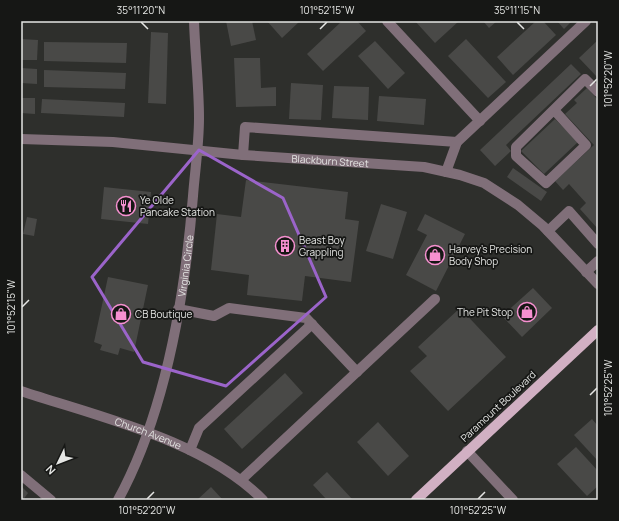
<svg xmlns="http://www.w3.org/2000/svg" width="619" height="521" viewBox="0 0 619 521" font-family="Manrope,sans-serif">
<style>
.building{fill:#494947}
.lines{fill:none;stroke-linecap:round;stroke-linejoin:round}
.minor{stroke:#806f79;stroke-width:10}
.major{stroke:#d1b0c3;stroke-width:10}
.marked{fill:none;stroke:#9b64ca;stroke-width:3;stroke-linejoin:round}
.ticks{fill:none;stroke:#e5e6e4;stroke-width:1.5}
.labels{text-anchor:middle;stroke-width:3.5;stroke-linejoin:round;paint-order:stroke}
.street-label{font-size:10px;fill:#e5e6e4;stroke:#161715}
.poi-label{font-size:10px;fill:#e5e6e4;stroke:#161715;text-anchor:start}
.neatline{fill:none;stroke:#e5e6e4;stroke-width:1.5}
.ticks-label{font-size:10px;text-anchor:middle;fill:#e5e6e4}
</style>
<rect width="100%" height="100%" fill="#2e2f2c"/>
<g class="building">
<polygon points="226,21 252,21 256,40 231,46"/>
<polygon points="267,21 300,21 282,38"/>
<polygon points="342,21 357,21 366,31 323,71 307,54"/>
<polygon points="415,21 459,21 435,43"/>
<polygon points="483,21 497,21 489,28"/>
<polygon points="536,21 543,21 556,35 513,75 497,57"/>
<polygon points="557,21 572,21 564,29"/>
<polygon points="151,32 168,33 166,104 148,103"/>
<polygon points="21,39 38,40 37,60 21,60"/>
<polygon points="466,39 506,82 488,98 448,56"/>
<polygon points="598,40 598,78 579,58"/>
<polygon points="375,41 405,73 388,89 358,56"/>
<polygon points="44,42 127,43 126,63 44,61"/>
<polygon points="234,58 260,58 261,88 276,87 276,106 236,107"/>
<polygon points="571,64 581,74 506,145 511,151 495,166 480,150"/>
<polygon points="21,68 37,69 37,84 21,83"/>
<polygon points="44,70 126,73 125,89 44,87"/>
<polygon points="291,83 323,85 321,120 289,119"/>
<polygon points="334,86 369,87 368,120 332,118"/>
<polygon points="587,88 598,100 598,229 580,209 586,203 569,184 563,190 555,181 594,145 565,114 577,103 574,100"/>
<polygon points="379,96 426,99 424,125 377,121"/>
<polygon points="21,98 35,98 35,114 21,113"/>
<polygon points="42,99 125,103 124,117 41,113"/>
<polygon points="555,119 578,142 544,174 521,151"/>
<polygon points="513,168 547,192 541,201 507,177"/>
<polygon points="246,180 348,192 345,219 359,221 351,282 305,276 302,301 247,295 249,275 211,270 217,214 241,217"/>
<polygon points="104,187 151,192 148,224 101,219"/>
<polygon points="381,204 407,212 393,259 366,251"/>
<polygon points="425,214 465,234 436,291 406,275 427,235 417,230"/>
<polygon points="27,217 37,219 34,236 23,234"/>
<polygon points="108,277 148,285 134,352 120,348 118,355 100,350 102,345 94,342"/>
<polygon points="533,288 552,308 522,337 502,316"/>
<polygon points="460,308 506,357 448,411 410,371 427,356 418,347"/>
<polygon points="285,373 303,393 242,449 224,429"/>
<polygon points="592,419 598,426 598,461 574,435"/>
<polygon points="378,422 409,456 388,476 357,442"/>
<polygon points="576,447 598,471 598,486 587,496 557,464"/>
<polygon points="327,472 353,500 327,500 313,485"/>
<polygon points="21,486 28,493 23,500 21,500"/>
<polygon points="211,487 223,500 197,500"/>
</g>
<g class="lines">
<g class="minor">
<polyline points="387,21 480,121"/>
<polyline points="554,110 586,145 546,183 516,156 516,147 585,79 598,92"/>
<path id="s1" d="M 21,139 L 113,142 L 243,155 L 424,167 L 460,175 L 484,183 L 518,205 L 543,226 L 598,284"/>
<polyline points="243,155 245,127 457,142"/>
<polyline points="446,172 457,142 586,21"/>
<polyline points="548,231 569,211 598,244"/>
<polyline points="586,272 598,261"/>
<polyline points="178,309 214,316 229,308 306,318 357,372"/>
<path id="s2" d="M 21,391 C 99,417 204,440 263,500"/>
<polyline points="190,450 199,428 312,324"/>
<polyline points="467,451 513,500"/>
<polyline points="21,475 51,500"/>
<polyline points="241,480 435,299"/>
<path id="s3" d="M 118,500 C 166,412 185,296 193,196 C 195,170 199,144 199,118 C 199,86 195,53 194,21"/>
</g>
<polyline class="major" points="416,500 598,330"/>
</g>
<path class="marked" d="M 199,150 L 283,198 L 326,297 L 226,386 L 143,362 L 92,277 Z"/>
<path class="ticks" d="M 141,22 L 148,29M 517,22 L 524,29M 320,29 L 327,22M 590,86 L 597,79M 22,307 L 29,300M 590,395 L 597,388M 147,499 L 154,492M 478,499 L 485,492"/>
<defs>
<g id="restaurant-ring" transform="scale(1)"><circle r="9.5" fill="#161715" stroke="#f690d0" stroke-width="1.5"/><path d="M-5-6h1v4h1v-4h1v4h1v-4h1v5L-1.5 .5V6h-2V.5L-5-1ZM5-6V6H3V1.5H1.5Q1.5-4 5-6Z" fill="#f690d0"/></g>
<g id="building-ring" transform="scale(1)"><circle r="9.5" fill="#161715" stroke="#f690d0" stroke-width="1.5"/><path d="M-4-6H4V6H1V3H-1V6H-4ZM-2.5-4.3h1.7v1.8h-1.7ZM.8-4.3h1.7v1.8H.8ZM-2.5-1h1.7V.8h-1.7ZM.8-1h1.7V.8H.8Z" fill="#f690d0"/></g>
<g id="shop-ring" transform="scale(1)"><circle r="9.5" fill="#161715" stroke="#f690d0" stroke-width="1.5"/><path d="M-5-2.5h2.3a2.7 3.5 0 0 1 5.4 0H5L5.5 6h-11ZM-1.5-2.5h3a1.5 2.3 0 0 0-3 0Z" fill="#f690d0"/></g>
</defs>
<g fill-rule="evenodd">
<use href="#restaurant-ring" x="126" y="206"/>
<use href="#building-ring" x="285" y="246"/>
<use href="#shop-ring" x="435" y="255"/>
<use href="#shop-ring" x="527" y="312"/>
<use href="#shop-ring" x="121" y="314"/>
</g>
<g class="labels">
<g class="street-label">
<text dy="4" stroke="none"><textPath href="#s1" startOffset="310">Blackburn Street</textPath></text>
<text dy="4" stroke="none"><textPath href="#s3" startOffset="245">Virginia Circle</textPath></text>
<text transform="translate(498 406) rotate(-43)" y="4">Paramount Boulevard</text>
<text dy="4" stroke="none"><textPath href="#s2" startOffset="134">Church Avenue</textPath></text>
</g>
<g class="poi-label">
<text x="140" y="204">Ye Olde<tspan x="140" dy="12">Pancake Station</tspan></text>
<text x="299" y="244">Beast Boy<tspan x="299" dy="12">Grappling</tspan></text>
<text x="449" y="253">Harvey's Precision<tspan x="449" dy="12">Body Shop</tspan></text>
<text x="513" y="316" text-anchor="end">The Pit Stop</text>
<text x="135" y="318">CB Boutique</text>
</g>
</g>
<rect width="619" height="521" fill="none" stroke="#161715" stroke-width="44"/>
<g transform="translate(58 463) rotate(227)" stroke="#161715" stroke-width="3" paint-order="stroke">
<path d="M0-3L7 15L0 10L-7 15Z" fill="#e5e6e4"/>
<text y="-6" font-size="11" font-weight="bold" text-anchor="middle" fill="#e5e6e4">N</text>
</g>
<rect x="22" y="22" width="575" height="477" class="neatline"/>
<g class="ticks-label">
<text x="141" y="14">35°11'20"N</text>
<text x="327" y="14">101°52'15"W</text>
<text x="517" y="14">35°11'15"N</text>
<text transform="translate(608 79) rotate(-90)" y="4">101°52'20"W</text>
<text transform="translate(11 307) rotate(-90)" y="4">101°52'15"W</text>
<text transform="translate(608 388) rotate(-90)" y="4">101°52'25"W</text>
<text x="147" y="514">101°52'20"W</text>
<text x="478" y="514">101°52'25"W</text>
</g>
</svg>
